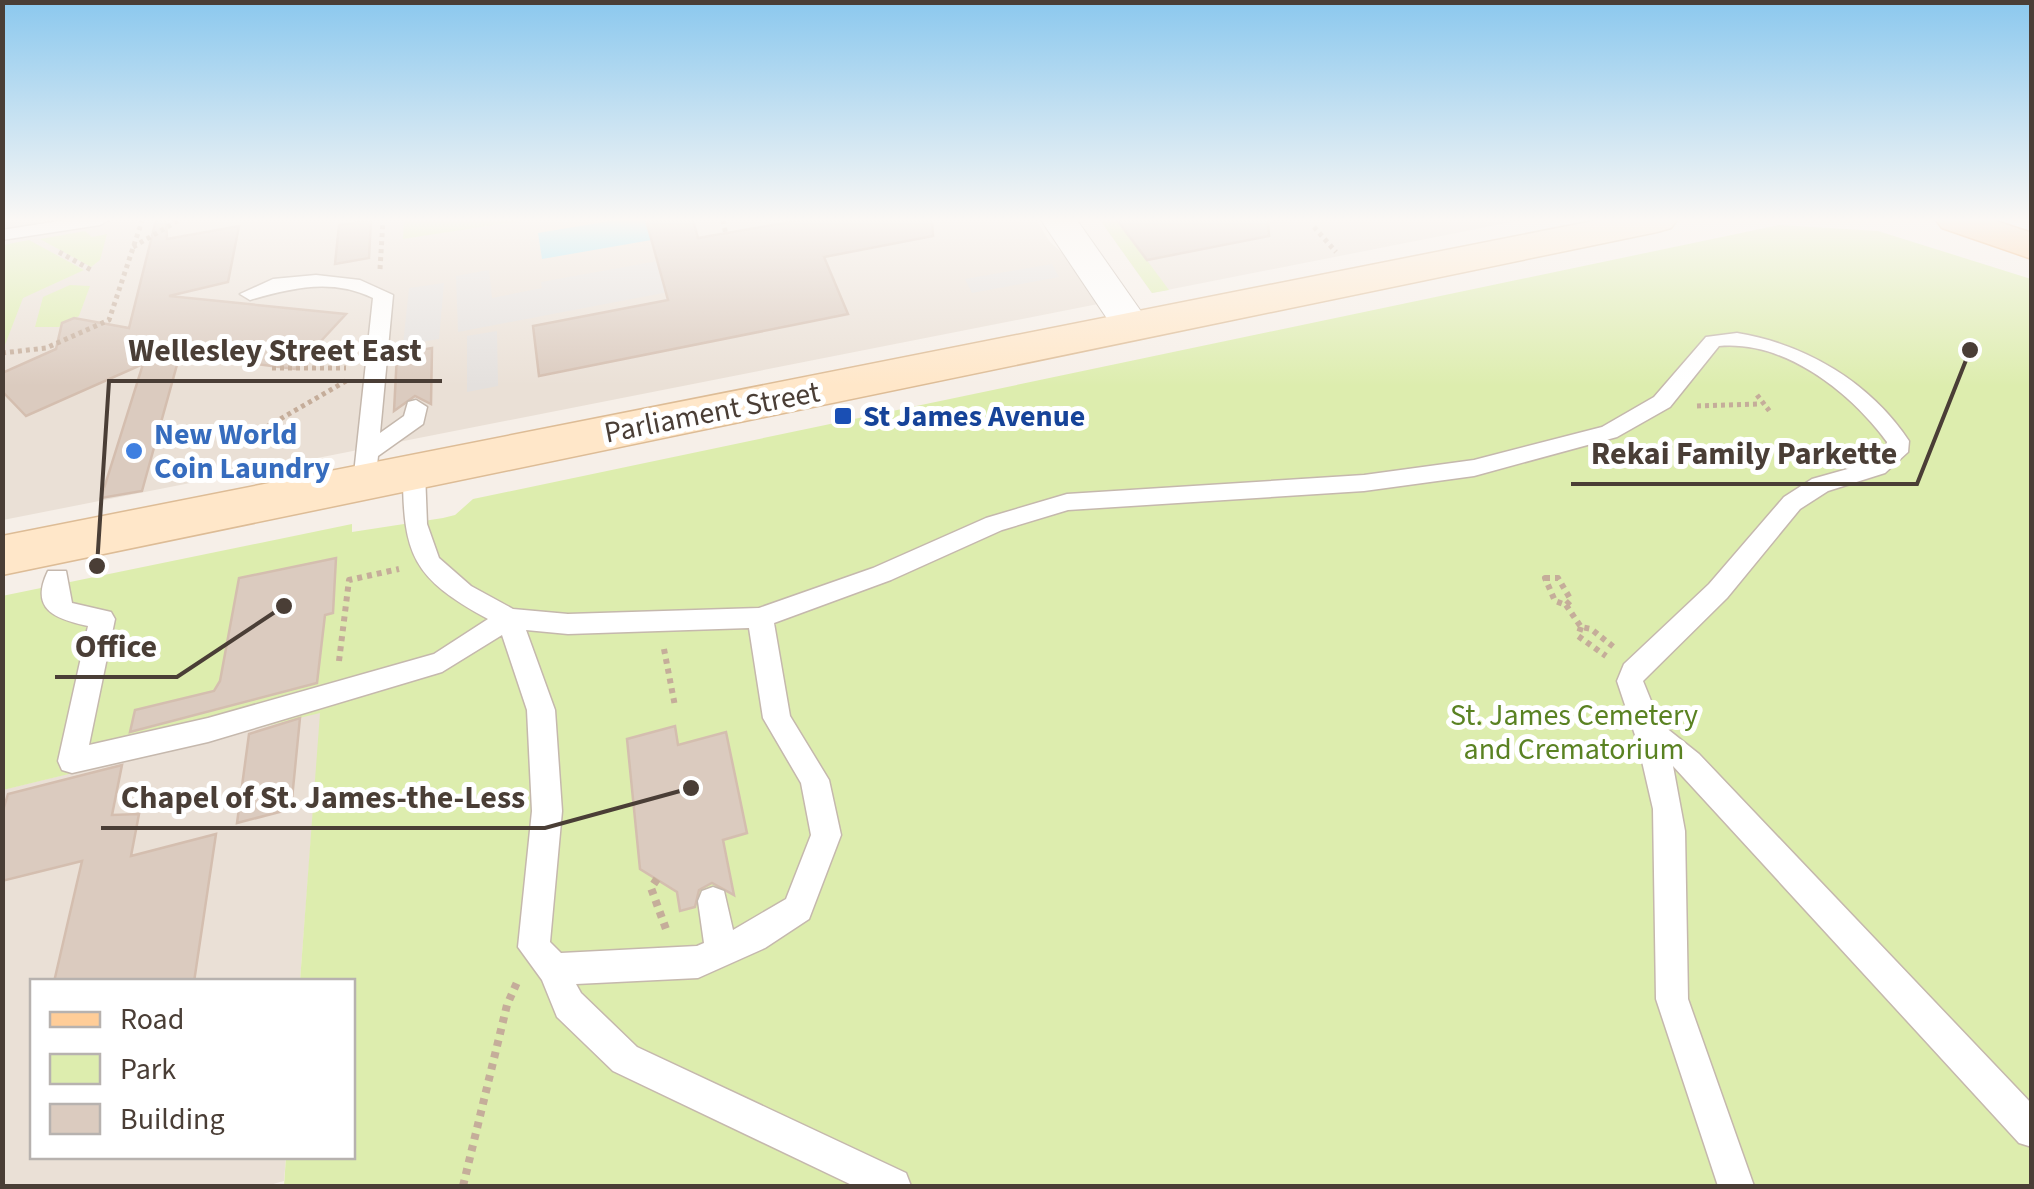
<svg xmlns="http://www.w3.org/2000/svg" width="2034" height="1189" viewBox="0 0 2034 1189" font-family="'Source Sans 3',sans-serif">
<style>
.residential{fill:#eae0d6}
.green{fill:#ddedae}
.parking{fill:#e4e0dd}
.water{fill:#a0e5f7}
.building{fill:#dbcbbf;stroke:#d4beaf;stroke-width:2.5}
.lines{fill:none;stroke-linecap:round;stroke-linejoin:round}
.service-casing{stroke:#c5b8ad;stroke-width:3}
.minor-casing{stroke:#c5b8ad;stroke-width:2}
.secondary-casing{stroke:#ddbc96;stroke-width:3}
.primary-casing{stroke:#efa65d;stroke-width:3}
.path-far2{stroke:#c5ad9a;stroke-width:5;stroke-dasharray:4 4;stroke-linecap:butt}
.path-far1{stroke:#c5ad9a;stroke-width:6;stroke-dasharray:5 5;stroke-linecap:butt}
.path{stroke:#c5ad9a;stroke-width:8;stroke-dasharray:6 6;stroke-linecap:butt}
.service{fill:#fff;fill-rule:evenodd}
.minor{fill:#fff;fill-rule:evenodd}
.secondary{fill:#ffe7c9;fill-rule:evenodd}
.primary{fill:#ffcd98;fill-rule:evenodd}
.transit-dot{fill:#1a4fb4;stroke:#fff;stroke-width:4}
.shop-dot{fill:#3f7fe0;stroke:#fff;stroke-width:4}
.labels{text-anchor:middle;stroke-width:10;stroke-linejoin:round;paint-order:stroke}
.street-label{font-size:30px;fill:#4a3e36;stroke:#fff}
.transit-label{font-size:30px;font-weight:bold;fill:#164399;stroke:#fff;text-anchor:start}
.shop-label{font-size:30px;font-weight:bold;fill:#366cbe;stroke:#fff;text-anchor:start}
.park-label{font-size:30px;fill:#5a8222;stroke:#fff}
.leader{fill:none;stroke:#4a3e36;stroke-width:4}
.callout-dot{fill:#4a3e36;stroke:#fff;stroke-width:4}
.callout-label{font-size:32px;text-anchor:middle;font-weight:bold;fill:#4a3e36;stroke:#fff;stroke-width:10;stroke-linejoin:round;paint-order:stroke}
</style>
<rect width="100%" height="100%" fill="#f6efe8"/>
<g class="residential">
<polygon points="6,220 1036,220 1050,242 1071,261 1098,304 3,520"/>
<polygon points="1100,220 1522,220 1152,293"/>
<polygon points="321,712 300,981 32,982 32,1156 286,1157 284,1181 266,1186 3,1186 2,790"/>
</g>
<g class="green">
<polygon points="404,220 526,220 403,239"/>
<polygon points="1100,220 1117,220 1169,290 1152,293"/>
<polygon points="1779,225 1878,231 2031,279 2031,1186 284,1186 286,1157 352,1156 352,982 300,981 320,713 3,790 2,596 352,524 352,532 443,518 455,515 473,499"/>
<polygon points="85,231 92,237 107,234 100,260 91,267 40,239"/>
<polygon points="29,240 84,270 23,298 3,350 3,245"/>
<polygon points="70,285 90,286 79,316 59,327 35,327 43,297"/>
</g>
<g class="parking">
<polygon points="691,255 700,286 458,332 456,276 489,270 492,298 542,288 541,282"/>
<polygon points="1052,264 1059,277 972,293 965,279"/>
<polygon points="444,283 439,339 403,345 409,288"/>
<polygon points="497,331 498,386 467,392 467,336"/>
</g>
<polygon class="water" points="616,220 653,220 657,239 542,259 538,233"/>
<g class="building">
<polygon points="156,220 166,220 167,239 239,226 228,282 169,296 346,314 295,369 180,354 142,491 101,498 143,364 26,416 2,391 2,373 56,349 62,323 74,318 129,328"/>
<polygon points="371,220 369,258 335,264 339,225"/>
<polygon points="646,220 693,220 698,238 801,220 932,220 933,236 824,257 848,314 539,376 533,326 668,300"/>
<polygon points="1117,220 1268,220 1269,236 1147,260"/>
<polygon points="432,348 431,404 415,396 394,411 397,354"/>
<polygon points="336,558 333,613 325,615 317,683 130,732 135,710 214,691 220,681 239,578"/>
<polygon points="300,718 291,809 237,823 249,734"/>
<polygon points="675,726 678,745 726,732 747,833 723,840 734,895 712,883 699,890 695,907 680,911 677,892 640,869 627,739"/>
<polygon points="122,765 112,815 139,814 131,856 216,834 194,982 54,982 82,861 2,881 2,814 8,794"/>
</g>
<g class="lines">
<g class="service-casing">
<g id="service">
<polygon points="65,220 109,220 100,225 2,240 2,230"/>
<path d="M 316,275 L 360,280 L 393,295 L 380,433 L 404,416 L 408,402 L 416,400 L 427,407 L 423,424 L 378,456 L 375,483 L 364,491 L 353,483 L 373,298 C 331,278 292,288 250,300 L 240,294 L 273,279 Z"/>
<path d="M 1737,333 C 1805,344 1870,382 1909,441 L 1908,452 L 1885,473 L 1828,491 L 1800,509 L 1727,598 L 1643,681 L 1660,723 L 1699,754 L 2032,1104 L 2032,1147 L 2019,1143 L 1673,766 L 1685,831 L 1688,999 L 1754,1186 L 1718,1186 L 1656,999 L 1653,809 L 1638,744 L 1617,681 L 1624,664 L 1709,584 L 1784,497 L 1812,479 L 1869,463 L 1886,449 L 1887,442 C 1850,392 1785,340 1719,346 L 1670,407 L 1617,437 L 1474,476 L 1364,491 L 1068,510 L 1002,530 L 891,580 L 774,623 L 790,716 L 829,780 L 841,835 L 809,919 L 765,948 L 698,978 L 576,984 L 581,993 L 637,1047 L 906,1173 L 911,1186 L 854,1186 L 613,1071 L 557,1017 L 542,980 L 518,947 L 532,811 L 527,710 L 502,635 L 442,672 L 208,742 L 72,773 L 62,770 L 58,761 L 88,626 C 56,619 29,610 48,571 L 66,571 L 72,603 L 111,612 L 115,619 L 89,745 L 208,718 L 434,654 L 488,619 C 413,578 403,556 403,472 L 414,464 L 425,472 L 427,524 L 439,558 L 471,586 L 513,609 L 568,614 L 759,608 L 873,568 L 986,518 L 1067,494 L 1364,475 L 1474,460 L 1602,427 L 1654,397 L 1706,337 ZM 749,628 L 763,718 L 801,783 L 811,835 L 786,899 L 733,930 L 724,891 L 713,887 L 702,891 L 698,901 L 704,943 L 697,946 L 561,953 L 550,942 L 562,811 L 555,710 L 526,630 L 568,634 Z"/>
</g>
</g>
<g class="minor-casing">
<polygon id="minor" points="1041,220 1077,220 1152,327 1146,335 1118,335"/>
</g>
<g class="secondary-casing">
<polygon id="secondary" points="1598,220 1677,220 1671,228 1657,232 2,575 2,536"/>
</g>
<g class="primary-casing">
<polygon id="primary" points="1936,220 1993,220 2032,233 2032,259 1942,228"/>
</g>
<g class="path-far2">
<polyline points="723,220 726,235"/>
<polyline points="1314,227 1336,252"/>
<polyline points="133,247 179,220"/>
<polyline points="59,252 93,271"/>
<polyline points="380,269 383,220"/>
<polyline points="2,353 46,348 109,320 142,221"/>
<polyline points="272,368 346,368"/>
<polyline points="1757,395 1771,413"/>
<polyline points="1697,406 1760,404"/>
<polyline points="232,447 346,381"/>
</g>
<g class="path-far1">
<polygon points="1545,578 1558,578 1571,600 1566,605 1555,601"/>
<polyline points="1566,605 1581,627 1591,629 1615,648"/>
<polyline points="1581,627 1578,636 1606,656"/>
<polyline points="664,649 675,706"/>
<polyline points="339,661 349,580 399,569"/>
</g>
<g class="path">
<polyline points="657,879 651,888 666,929"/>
<polyline points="463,1186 507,1005 518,980"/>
</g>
<use href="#service" class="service"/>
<use href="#minor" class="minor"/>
<use href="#secondary" class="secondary"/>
<use href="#primary" class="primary"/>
</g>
<linearGradient id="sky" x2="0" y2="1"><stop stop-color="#8bc8ee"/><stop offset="0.57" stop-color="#fbf8f5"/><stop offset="1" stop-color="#fbf8f5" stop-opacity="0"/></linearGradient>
<rect width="2034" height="386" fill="url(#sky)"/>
<rect class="transit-dot" x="833" y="406" width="20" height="20" rx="5"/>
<circle class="shop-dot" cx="134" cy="451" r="10"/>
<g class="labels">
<g class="street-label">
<text transform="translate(712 412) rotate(-11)" y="10">Parliament Street</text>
</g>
<g class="transit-label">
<text x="863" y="426">St James Avenue</text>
</g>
<g class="shop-label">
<text x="154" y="444">New World<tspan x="154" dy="34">Coin Laundry</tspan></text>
</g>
<g class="park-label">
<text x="1574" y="725">St. James Cemetery<tspan x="1574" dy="34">and Crematorium</tspan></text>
</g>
</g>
<path class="leader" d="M97 566L109 381H442M1970 350L1917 484H1571M284 606L177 677H55M691 788L545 828H101"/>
<g class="callout-dot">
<circle cx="97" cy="566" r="10"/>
<circle cx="1970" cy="350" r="10"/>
<circle cx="284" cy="606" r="10"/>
<circle cx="691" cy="788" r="10"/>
</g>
<g class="callout-label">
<text x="275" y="361">Wellesley Street East</text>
<text x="1744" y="464">Rekai Family Parkette</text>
<text x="116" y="657">Office</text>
<text x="323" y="808">Chapel of St. James-the-Less</text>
</g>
<rect width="2034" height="1189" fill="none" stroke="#4a3e36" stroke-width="10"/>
<rect x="30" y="979" width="325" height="180" fill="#ffffff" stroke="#b7b2af" stroke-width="2.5"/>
<rect x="50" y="1012" width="50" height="15" fill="#ffcd98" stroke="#b7b2af" stroke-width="2.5"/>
<text x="120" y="1029" font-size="30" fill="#4a3e36">Road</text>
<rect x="50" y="1054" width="50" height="30" fill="#ddedae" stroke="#b7b2af" stroke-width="2.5"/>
<text x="120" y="1079" font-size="30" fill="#4a3e36">Park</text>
<rect x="50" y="1104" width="50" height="30" fill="#dbcbbf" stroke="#b7b2af" stroke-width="2.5"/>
<text x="120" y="1129" font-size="30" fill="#4a3e36">Building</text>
</svg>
